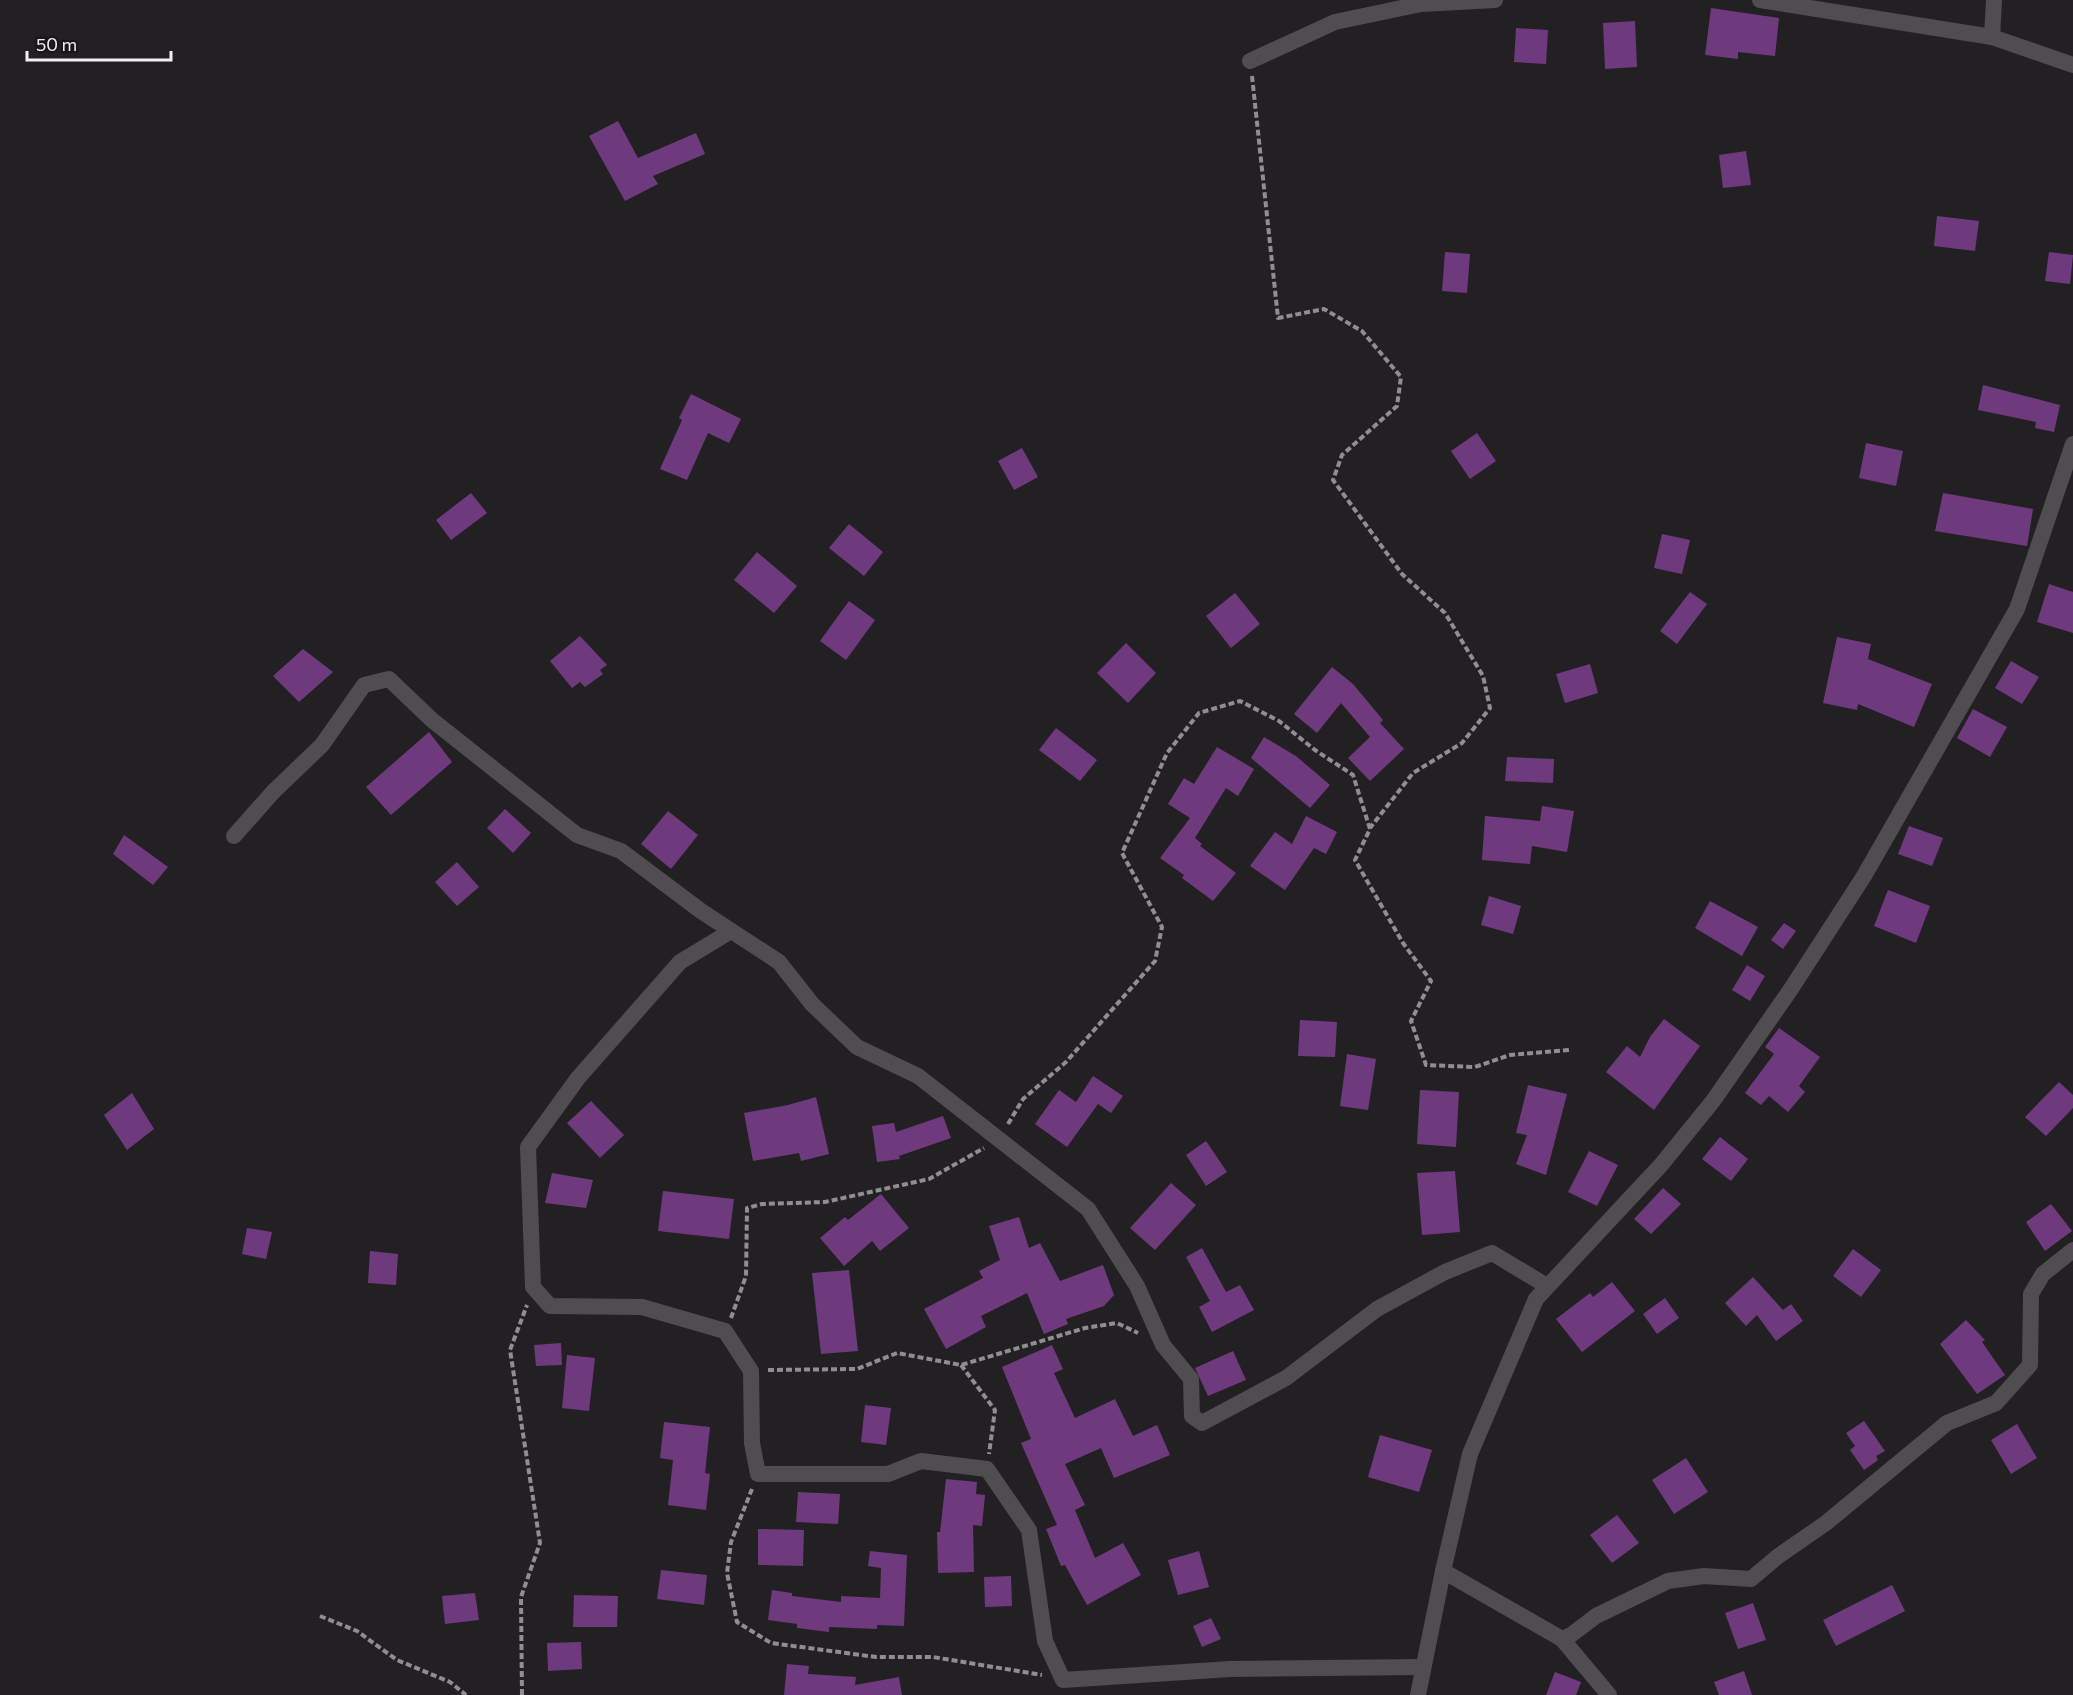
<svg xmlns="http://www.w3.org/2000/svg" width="2073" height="1695" viewBox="0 0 2073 1695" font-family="Commissioner,sans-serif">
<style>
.building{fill:#6e3a7d}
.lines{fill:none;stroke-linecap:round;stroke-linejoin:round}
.path{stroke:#908e91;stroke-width:4;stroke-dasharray:6 3;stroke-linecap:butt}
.minor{stroke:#504d51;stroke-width:16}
</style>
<rect width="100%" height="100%" fill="#232024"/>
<g class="building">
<polygon points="1711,8 1779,18 1775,56 1738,52 1738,59 1705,55"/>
<polygon points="1635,21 1637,67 1605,69 1603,23"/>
<polygon points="1516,28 1548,30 1546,64 1514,62"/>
<polygon points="618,121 638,158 696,133 705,154 653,176 658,184 625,201 589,136"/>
<polygon points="1746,151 1751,185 1723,188 1719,155"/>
<polygon points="1937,216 1979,221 1975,251 1934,246"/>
<polygon points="1445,252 1470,254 1467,293 1442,291"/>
<polygon points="2049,252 2073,255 2070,284 2045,281"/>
<polygon points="1983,385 2060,405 2054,432 2035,428 2036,422 1978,410"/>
<polygon points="691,394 741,419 729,443 708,433 687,480 660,469 682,420 679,418"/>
<polygon points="1477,433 1496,461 1470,479 1451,451"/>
<polygon points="1866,443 1903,451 1896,486 1859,478"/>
<polygon points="1022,448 1038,477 1014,490 998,461"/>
<polygon points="471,493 487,513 451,540 436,520"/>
<polygon points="1943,493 2033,509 2027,546 1935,531"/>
<polygon points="849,524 883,552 864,576 829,548"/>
<polygon points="1662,534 1690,540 1682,574 1654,568"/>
<polygon points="757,552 797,586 774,613 734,580"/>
<polygon points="2049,584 2073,592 2073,633 2037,622"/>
<polygon points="1690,592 1707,604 1677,644 1660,631"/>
<polygon points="1235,593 1260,624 1231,648 1206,616"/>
<polygon points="849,601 875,620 846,660 820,641"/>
<polygon points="580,636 607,665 600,670 603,674 585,687 580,682 572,688 550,661"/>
<polygon points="1837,637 1871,644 1868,659 1932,684 1914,727 1858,704 1857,710 1823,703"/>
<polygon points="1126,643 1156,673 1128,703 1097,673"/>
<polygon points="303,649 333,672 299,702 273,676"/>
<polygon points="2011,661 2039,677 2022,704 1995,688"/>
<polygon points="1590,664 1598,693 1565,703 1556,674"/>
<polygon points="1332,667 1353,684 1383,720 1380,723 1404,749 1370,781 1348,758 1370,737 1341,703 1317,733 1294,714"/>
<polygon points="1973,709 2007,727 1990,757 1957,738"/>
<polygon points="1056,728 1097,760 1080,781 1039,750"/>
<polygon points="429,732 452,762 391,815 366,787"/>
<polygon points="1264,737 1296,756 1330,785 1310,808 1251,758"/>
<polygon points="1217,747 1254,769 1238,796 1226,788 1195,838 1202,844 1200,846 1236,873 1213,901 1182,878 1184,875 1160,858 1190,818 1168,804 1184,778 1194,784"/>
<polygon points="1507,757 1554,759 1553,783 1505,781"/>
<polygon points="1542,806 1574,811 1567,852 1532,846 1530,864 1482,860 1485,816 1540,821"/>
<polygon points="505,809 531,833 513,853 487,828"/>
<polygon points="668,811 698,835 671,869 641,844"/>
<polygon points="1306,816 1337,832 1326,854 1314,848 1285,890 1250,866 1275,832 1292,844"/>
<polygon points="1909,826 1943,838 1932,866 1898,854"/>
<polygon points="124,835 168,867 153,885 113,854"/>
<polygon points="457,862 479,887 457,906 435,882"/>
<polygon points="1888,890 1930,906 1916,943 1874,926"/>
<polygon points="1489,896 1521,906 1513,934 1481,925"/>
<polygon points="1710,901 1758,927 1742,956 1695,928"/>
<polygon points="1784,923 1796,931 1783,949 1771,940"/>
<polygon points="1747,965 1765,976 1750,1001 1732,990"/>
<polygon points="1664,1019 1700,1046 1654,1110 1606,1072 1627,1046 1640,1057 1650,1037"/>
<polygon points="1300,1020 1337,1022 1335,1057 1298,1056"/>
<polygon points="1779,1028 1820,1057 1799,1086 1805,1092 1788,1112 1769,1096 1761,1105 1745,1093 1774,1054 1765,1047"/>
<polygon points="1347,1054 1376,1059 1368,1110 1340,1106"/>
<polygon points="1093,1076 1123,1096 1111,1113 1098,1104 1067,1147 1035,1124 1059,1090 1076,1102"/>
<polygon points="2059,1082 2073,1095 2073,1108 2046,1136 2025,1117"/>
<polygon points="1528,1085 1567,1094 1546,1175 1516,1164 1527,1135 1516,1133"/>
<polygon points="1420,1090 1459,1092 1456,1147 1417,1144"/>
<polygon points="132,1093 154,1129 127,1150 104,1115"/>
<polygon points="816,1097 829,1154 801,1161 799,1153 753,1161 744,1113 788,1105"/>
<polygon points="591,1101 624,1135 600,1158 567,1123"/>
<polygon points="943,1116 951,1138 899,1156 900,1159 877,1162 872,1126 894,1123 896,1132"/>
<polygon points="1720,1137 1748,1159 1731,1181 1702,1159"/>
<polygon points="1206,1141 1227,1172 1206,1186 1186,1155"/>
<polygon points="1589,1151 1618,1165 1597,1206 1568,1192"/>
<polygon points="1455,1171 1460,1232 1422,1235 1417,1173"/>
<polygon points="552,1173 593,1180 586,1208 545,1203"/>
<polygon points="1171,1183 1196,1205 1155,1250 1130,1228"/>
<polygon points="1663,1188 1681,1204 1651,1234 1634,1219"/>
<polygon points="663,1191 734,1199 729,1239 658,1231"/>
<polygon points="881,1194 909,1228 880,1251 872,1241 844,1266 820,1238 845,1217 848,1220"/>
<polygon points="2051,1204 2072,1231 2045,1251 2026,1222"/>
<polygon points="1019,1217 1029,1248 1040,1243 1060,1281 1103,1265 1114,1295 1104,1306 1066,1319 1068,1324 1044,1334 1027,1293 981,1316 986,1327 946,1349 924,1309 983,1278 979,1271 1000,1260 989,1226"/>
<polygon points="247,1228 272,1232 266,1259 242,1254"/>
<polygon points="1202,1248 1226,1292 1240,1285 1254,1310 1212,1332 1199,1307 1210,1301 1186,1257"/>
<polygon points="1853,1249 1881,1270 1861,1297 1833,1276"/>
<polygon points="370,1251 398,1254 396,1285 368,1283"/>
<polygon points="849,1270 858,1351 821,1354 812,1273"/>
<polygon points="1753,1277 1783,1310 1791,1304 1803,1321 1776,1341 1757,1315 1746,1326 1725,1303"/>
<polygon points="1612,1282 1635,1311 1582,1352 1556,1319 1590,1293 1593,1297"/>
<polygon points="1665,1298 1679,1318 1657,1334 1643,1314"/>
<polygon points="1966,1320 1985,1340 1982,1342 2005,1375 1977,1394 1940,1344"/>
<polygon points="561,1343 562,1365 536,1366 534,1345"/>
<polygon points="1052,1345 1063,1369 1054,1373 1075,1418 1115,1399 1133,1436 1157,1425 1170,1455 1114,1478 1101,1448 1065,1464 1085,1505 1075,1510 1095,1558 1123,1543 1141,1575 1087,1605 1065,1565 1061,1566 1046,1529 1057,1525 1021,1443 1031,1439 1002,1367"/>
<polygon points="1233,1351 1246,1380 1208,1396 1195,1368"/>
<polygon points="567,1355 595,1358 589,1411 562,1408"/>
<polygon points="865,1405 891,1408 886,1445 861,1442"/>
<polygon points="1864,1421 1885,1451 1876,1456 1878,1460 1864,1470 1850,1450 1855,1446 1846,1433"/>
<polygon points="664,1422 710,1427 705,1473 710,1474 706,1510 668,1505 673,1460 660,1458"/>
<polygon points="2017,1424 2037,1458 2011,1474 1991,1440"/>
<polygon points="1380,1435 1432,1450 1419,1492 1368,1477"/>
<polygon points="1686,1458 1708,1492 1674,1514 1652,1480"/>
<polygon points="946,1479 977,1482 976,1494 985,1495 982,1526 973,1525 974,1572 938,1573 937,1532 940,1532"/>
<polygon points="798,1492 840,1494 838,1524 796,1522"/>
<polygon points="1617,1515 1639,1543 1612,1563 1590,1535"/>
<polygon points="758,1529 804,1530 803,1566 758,1565"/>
<polygon points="870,1551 907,1555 904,1626 877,1625 877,1629 829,1627 829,1632 797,1628 797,1624 768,1620 772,1590 792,1593 792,1596 841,1602 841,1596 880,1598 881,1568 868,1566"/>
<polygon points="1199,1551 1209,1587 1178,1595 1168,1560"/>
<polygon points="661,1570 707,1575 704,1605 657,1599"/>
<polygon points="1011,1576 1012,1606 985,1607 984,1577"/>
<polygon points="1892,1585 1905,1611 1836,1646 1823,1620"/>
<polygon points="475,1593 479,1620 445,1624 442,1596"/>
<polygon points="574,1595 618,1596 617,1627 573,1627"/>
<polygon points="1753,1603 1766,1640 1738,1649 1725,1613"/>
<polygon points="1211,1618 1221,1639 1202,1647 1193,1626"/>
<polygon points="581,1642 582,1669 548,1671 547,1643"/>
<polygon points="787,1664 809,1666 808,1674 856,1677 855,1685 899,1677 902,1695 784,1695"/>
<polygon points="1744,1671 1752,1695 1719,1695 1714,1682"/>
<polygon points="1555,1672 1581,1682 1576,1695 1546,1695"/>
</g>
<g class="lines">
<g class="path">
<polyline points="1252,76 1278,318 1324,309 1362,331 1401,377 1397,406 1342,455 1333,480 1402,574 1445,613 1483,676 1490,708 1462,743 1413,773 1370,828"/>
<polyline points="1008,1124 1023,1099 1066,1062 1155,961 1162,927 1122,853 1167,753 1199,713 1240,701 1279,721 1315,750 1353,775 1370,829 1355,860 1403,943 1431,981 1411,1021 1426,1065 1475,1067 1510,1055 1569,1050"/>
<polyline points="731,1318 746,1276 747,1208 762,1204 825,1202 929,1179 984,1148"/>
<polyline points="961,1365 995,1410 989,1454"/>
<polyline points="768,1370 857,1369 897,1353 961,1365 1085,1328 1117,1323 1138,1333"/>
<polyline points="752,1489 731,1542 727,1573 737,1622 771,1643 876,1657 933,1657 1042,1675"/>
<polyline points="320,1616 357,1631 397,1660 450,1682 466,1695"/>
<polyline points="522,1695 521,1597 540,1543 510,1350 527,1305"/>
</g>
<g class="minor">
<polyline points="1760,0 1992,37 2073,65"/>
<polyline points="1992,37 1994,0"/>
<polyline points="1250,61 1335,22 1421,4 1495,0"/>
<polyline points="234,836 273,792 322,745 364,685 389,679 432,720 577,835 621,851 701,911 779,962 812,1004 857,1047 918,1076 1088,1209 1137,1286 1163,1345 1191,1379 1192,1416 1202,1423 1286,1378 1377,1309 1445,1272 1492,1253 1547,1286"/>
<polyline points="731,931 680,962 578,1078 528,1147 533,1287 550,1306 642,1307 725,1331 751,1371 752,1443 758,1474 888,1474 921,1461 987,1469 1029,1530 1045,1641 1063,1680 1230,1669 1423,1667"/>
<polyline points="1443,1571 1562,1639 1609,1695"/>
<polyline points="1562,1639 1571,1635 1596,1616 1668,1581 1704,1576 1751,1579 1777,1557 1826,1523 1947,1423 1996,1403 2030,1365 2031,1294 2043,1274 2073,1250"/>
<polyline points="1418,1695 1443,1571 1470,1454 1536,1299 1661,1165 1713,1101 1791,989 1864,876 2017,609 2073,444"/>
</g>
</g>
<path d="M27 51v9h144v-9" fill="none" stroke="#f1eff2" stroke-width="3"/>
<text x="36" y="51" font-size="18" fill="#f1eff2" stroke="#19161a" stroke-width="4.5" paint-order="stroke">50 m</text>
</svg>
